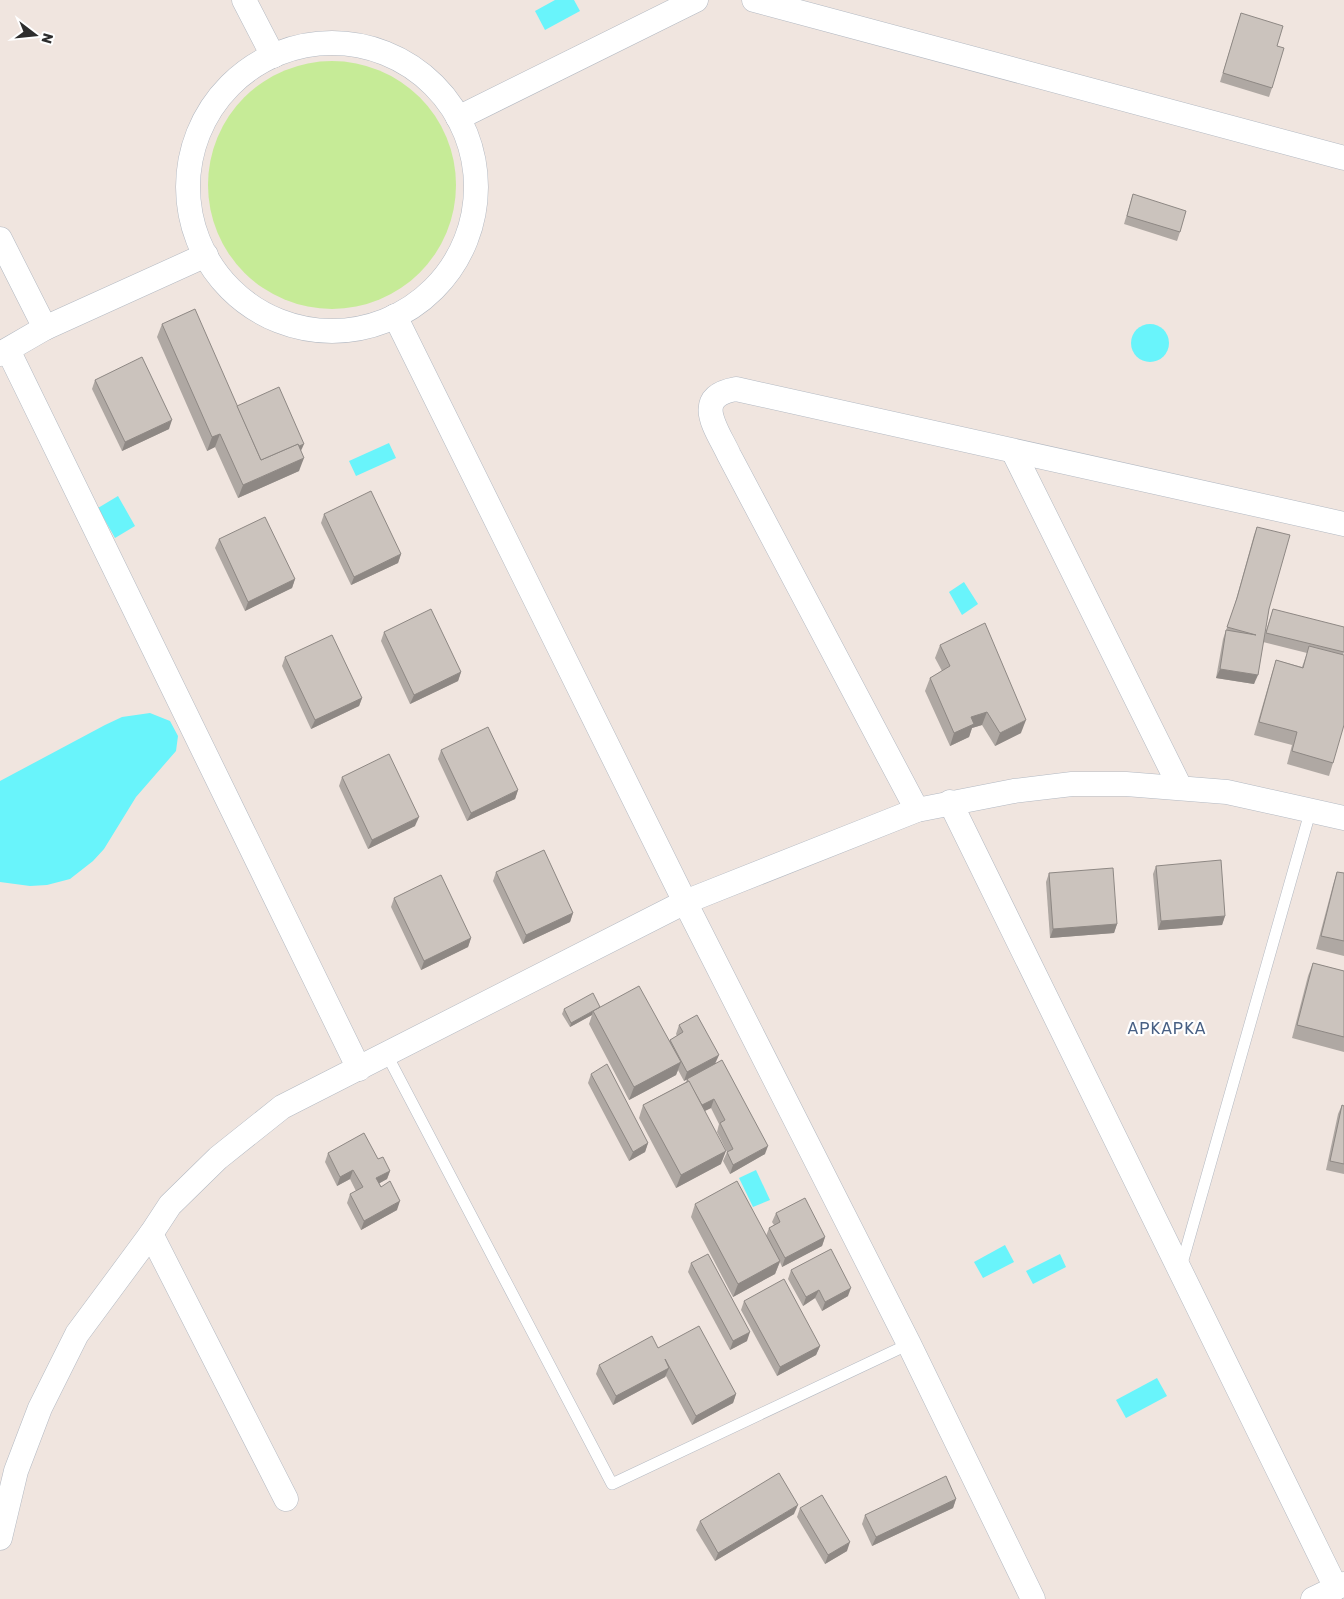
<svg xmlns="http://www.w3.org/2000/svg" width="1344" height="1599" viewBox="0 0 1344 1599" font-family="Rubik,sans-serif">
<style>
.green{fill:#c6eb97}
.water{fill:#69f4fb}
.lines{fill:none;stroke-linecap:round;stroke-linejoin:round}
.service-casing{stroke:#b3b9c2;stroke-width:12}
.minor-casing{stroke:#b3b9c2;stroke-width:25}
.service{stroke:#fff;stroke-width:11}
.minor{stroke:#fff;stroke-width:24}
.wall{fill:#afa8a3}
.shaded-wall{fill:#8e8884}
.building{fill:#cbc3bd;stroke:#8e8884}
.labels{text-anchor:middle;stroke-width:4.5;stroke-linejoin:round;paint-order:stroke}
.neighbourhood-label{font-size:16px;letter-spacing:1px;fill:#486084;stroke:#fff}
</style>
<rect width="100%" height="100%" fill="#f0e5df"/>
<circle class="green" cx="332" cy="185" r="124"/>
<g class="water">
<polygon points="555,0 574,0 580,11 545,30 535,11"/>
<circle cx="1150" cy="343" r="19"/>
<polygon points="389,443 396,458 356,476 349,461"/>
<polygon points="118,496 135,526 115,538 98,508"/>
<polygon points="964,582 978,604 962,615 949,592"/>
<polygon points="150,713 170,721 178,736 176,751 136,797 104,849 93,861 70,879 47,885 30,886 0,882 0,781 105,725 122,717"/>
<polygon points="756,1170 770,1200 753,1207 739,1178"/>
<polygon points="1005,1245 1014,1262 983,1278 974,1262"/>
<polygon points="1060,1254 1066,1267 1033,1284 1026,1271"/>
<polygon points="1157,1378 1167,1396 1126,1418 1116,1400"/>
</g>
<g class="lines">
<g class="service-casing">
<g id="service">
<polyline points="387,1055 612,1484 909,1344"/>
<polyline points="1181,1267 1311,809"/>
</g>
</g>
<g class="minor-casing">
<g id="minor">
<polyline points="244,0 273,56"/>
<polyline points="754,0 1344,158"/>
<circle cx="332" cy="187" r="144"/>
<polyline points="458,118 696,0"/>
<polyline points="0,239 45,328"/>
<polyline points="395,316 685,902 909,1344 1033,1599"/>
<polyline points="8,350 359,1069"/>
<polyline points="0,354 45,328 206,255"/>
<polyline points="1013,451 1180,787"/>
<polyline points="950,802 1336,1588"/>
<path d="M 917,810 L 729,455 C 717,429 691,397 736,389 L 1344,524"/>
<polyline points="151,1234 286,1499"/>
<polyline points="0,1538 16,1471 40,1408 77,1334 151,1234 170,1205 218,1158 282,1107 685,902 917,810 1014,791 1072,784 1126,784 1227,792 1344,818"/>
<polyline points="1313,1599 1344,1584"/>
</g>
</g>
<use href="#service" class="service"/>
<use href="#minor" class="minor"/>
</g>
<g class="wall">
<polygon points="1241,13 1277,46 1272,88 1269,97 1220,82"/>
<polygon points="1133,194 1180,232 1177,241 1124,224"/>
<polygon points="162,324 237,406 301,451 299,471 238,498 215,447 207,451 157,337"/>
<polygon points="95,380 169,429 122,451 92,389"/>
<polygon points="324,514 401,554 398,563 351,585 321,523"/>
<polygon points="1257,527 1269,609 1264,637 1273,609 1344,652 1343,655 1333,763 1329,776 1287,764 1292,745 1254,735 1272,673 1276,660 1302,667 1307,653 1263,642 1254,684 1216,678 1223,639 1234,607 1254,535"/>
<polygon points="219,539 295,579 292,588 245,611 215,548"/>
<polygon points="384,632 461,672 458,681 410,704 381,641"/>
<polygon points="940,645 1021,733 995,746 982,725 972,728 969,737 950,746 925,691 930,678 942,671 935,658"/>
<polygon points="285,657 362,698 359,706 311,729 282,666"/>
<polygon points="441,750 518,790 515,799 467,821 438,759"/>
<polygon points="342,777 415,826 368,849 339,786"/>
<polygon points="1156,866 1225,916 1222,925 1158,930 1153,874"/>
<polygon points="496,872 573,913 570,922 523,944 493,881"/>
<polygon points="1337,872 1344,873 1344,956 1316,949 1333,885"/>
<polygon points="1049,873 1117,924 1114,933 1050,938 1046,882"/>
<polygon points="394,898 471,938 468,947 421,970 391,907"/>
<polygon points="1313,963 1344,971 1344,1052 1292,1038 1308,976"/>
<polygon points="600,1007 669,1042 670,1040 677,1036 676,1034 679,1025 716,1064 765,1154 730,1174 723,1161 727,1152 717,1132 719,1124 711,1108 705,1111 721,1164 676,1188 639,1118 643,1105 686,1082 687,1079 696,1074 684,1081 678,1070 676,1075 629,1100 589,1024 592,1015 570,1027 562,1014 564,1009"/>
<polygon points="591,1074 648,1143 645,1152 629,1161 588,1083"/>
<polygon points="1342,1105 1344,1106 1344,1174 1326,1170 1338,1114"/>
<polygon points="328,1153 378,1159 390,1171 387,1179 379,1183 397,1210 361,1230 347,1203 350,1194 356,1191 350,1179 337,1186 325,1162"/>
<polygon points="695,1204 766,1236 769,1228 774,1225 772,1222 776,1213 825,1237 822,1246 782,1267 780,1262 775,1274 733,1297 691,1217"/>
<polygon points="691,1263 747,1341 730,1350 688,1272"/>
<polygon points="791,1270 848,1296 822,1311 815,1298 803,1306 788,1279"/>
<polygon points="744,1301 820,1346 816,1355 777,1376 741,1310"/>
<polygon points="658,1348 736,1394 733,1403 692,1425 666,1376 665,1377 613,1405 596,1374 599,1365"/>
<polygon points="956,1499 953,1508 872,1546 862,1524 865,1515"/>
<polygon points="800,1508 847,1551 825,1564 797,1517"/>
<polygon points="794,1514 715,1561 696,1530 700,1521"/>
</g>
<g class="shaded-wall">
<polygon points="172,420 169,429 122,451 125,442"/>
<polygon points="220,434 215,447 207,451 212,437"/>
<polygon points="304,444 300,453 259,464"/>
<polygon points="304,458 299,471 238,498 243,485"/>
<polygon points="401,554 398,563 351,585 354,577"/>
<polygon points="295,579 292,588 245,611 248,602"/>
<polygon points="1220,669 1258,675 1254,684 1216,678"/>
<polygon points="461,672 458,681 410,704 414,695"/>
<polygon points="362,698 359,706 311,729 315,720"/>
<polygon points="987,712 982,725 972,728 969,737 950,746 954,733 971,717"/>
<polygon points="1026,720 1021,733 995,746 1000,733"/>
<polygon points="518,790 515,799 467,821 471,813"/>
<polygon points="419,817 415,826 368,849 372,840"/>
<polygon points="573,913 570,922 523,944 526,935"/>
<polygon points="1225,916 1222,925 1158,930 1161,921"/>
<polygon points="1117,924 1114,933 1050,938 1053,929"/>
<polygon points="471,938 468,947 421,970 424,961"/>
<polygon points="593,1011 592,1015 570,1027 571,1023"/>
<polygon points="719,1055 715,1064 684,1081 687,1072"/>
<polygon points="681,1062 676,1075 629,1100 634,1087"/>
<polygon points="714,1099 711,1108 698,1114 701,1105"/>
<polygon points="648,1143 645,1152 629,1161 633,1152"/>
<polygon points="768,1146 765,1154 730,1174 733,1165"/>
<polygon points="726,1151 721,1164 676,1188 681,1175"/>
<polygon points="353,1170 350,1179 337,1186 340,1177"/>
<polygon points="390,1171 387,1179 373,1187 376,1178"/>
<polygon points="400,1201 397,1210 361,1230 364,1221"/>
<polygon points="825,1237 822,1246 782,1267 785,1258"/>
<polygon points="780,1261 775,1274 733,1297 738,1284"/>
<polygon points="851,1288 848,1296 822,1311 825,1302"/>
<polygon points="819,1290 815,1298 803,1306 806,1297"/>
<polygon points="750,1332 747,1341 730,1350 733,1341"/>
<polygon points="820,1346 816,1355 777,1376 780,1367"/>
<polygon points="669,1368 665,1377 613,1405 616,1396"/>
<polygon points="736,1394 733,1403 692,1425 696,1416"/>
<polygon points="956,1499 953,1508 872,1546 876,1537"/>
<polygon points="798,1505 794,1514 715,1561 718,1553"/>
<polygon points="850,1542 847,1551 825,1564 828,1555"/>
</g>
<g class="building">
<polygon points="1241,13 1283,26 1277,46 1284,48 1272,88 1223,73"/>
<polygon points="1133,194 1186,211 1180,232 1127,216"/>
<polygon points="195,309 261,460 298,444 304,458 243,485 220,434 212,437 162,324"/>
<polygon points="142,357 172,420 125,442 95,380"/>
<polygon points="279,387 304,444 299,446 298,444 261,460 237,406"/>
<polygon points="371,491 401,554 354,577 324,514"/>
<polygon points="265,517 295,579 248,602 219,539"/>
<polygon points="1257,527 1290,535 1269,609 1258,675 1220,669 1226,630 1256,635 1227,627 1237,598"/>
<polygon points="431,609 461,672 414,695 384,632"/>
<polygon points="1273,609 1344,627 1344,652 1266,633"/>
<polygon points="985,623 1026,720 1000,733 987,712 971,717 974,724 954,733 930,678 950,666 940,645"/>
<polygon points="332,635 362,698 315,720 285,657"/>
<polygon points="1309,646 1344,655 1344,725 1333,763 1292,751 1297,732 1259,722 1276,660 1303,668"/>
<polygon points="488,727 518,790 471,813 441,750"/>
<polygon points="389,754 419,817 372,840 342,777"/>
<polygon points="544,850 573,913 526,935 496,872"/>
<polygon points="1221,860 1225,916 1161,921 1156,866"/>
<polygon points="1113,868 1117,924 1053,929 1049,873"/>
<polygon points="1337,872 1344,873 1344,941 1321,936"/>
<polygon points="441,875 471,938 424,961 394,898"/>
<polygon points="1313,963 1344,971 1344,1037 1297,1025"/>
<polygon points="639,986 681,1062 634,1087 593,1011"/>
<polygon points="593,993 600,1007 571,1023 564,1009"/>
<polygon points="697,1015 719,1055 687,1072 670,1040 683,1032 679,1025"/>
<polygon points="722,1060 768,1146 733,1165 727,1152 733,1149 720,1123 725,1120 714,1099 702,1105 687,1079"/>
<polygon points="607,1064 648,1143 633,1152 591,1074"/>
<polygon points="689,1081 726,1151 681,1175 643,1105"/>
<polygon points="1342,1105 1344,1106 1344,1164 1330,1161"/>
<polygon points="364,1133 378,1159 383,1157 390,1171 376,1178 381,1187 390,1181 400,1201 364,1221 350,1194 363,1187 353,1170 340,1177 328,1153"/>
<polygon points="737,1181 780,1261 738,1284 695,1204"/>
<polygon points="805,1198 825,1237 785,1258 769,1228 780,1222 776,1213"/>
<polygon points="831,1249 851,1288 825,1302 819,1290 806,1297 791,1270"/>
<polygon points="708,1254 750,1332 733,1341 691,1263"/>
<polygon points="784,1279 820,1346 780,1367 744,1301"/>
<polygon points="699,1326 736,1394 696,1416 665,1359 669,1368 616,1396 599,1365 652,1336 658,1348"/>
<polygon points="779,1473 798,1505 718,1553 700,1521"/>
<polygon points="946,1476 956,1499 876,1537 865,1515"/>
<polygon points="822,1495 850,1542 828,1555 800,1508"/>
</g>
<g class="labels">
<g class="neighbourhood-label">
<text x="1167" y="1034">APKAPKA</text>
</g>
</g>
<g transform="translate(35 35) rotate(106)" stroke="#ffffff" stroke-width="4" paint-order="stroke">
<path d="M0-4L9 19L0 12L-9 19Z" fill="#2d2d2d"/>
<text y="-8" font-size="14" font-weight="bold" text-anchor="middle" fill="#2d2d2d">N</text>
</g>
</svg>
